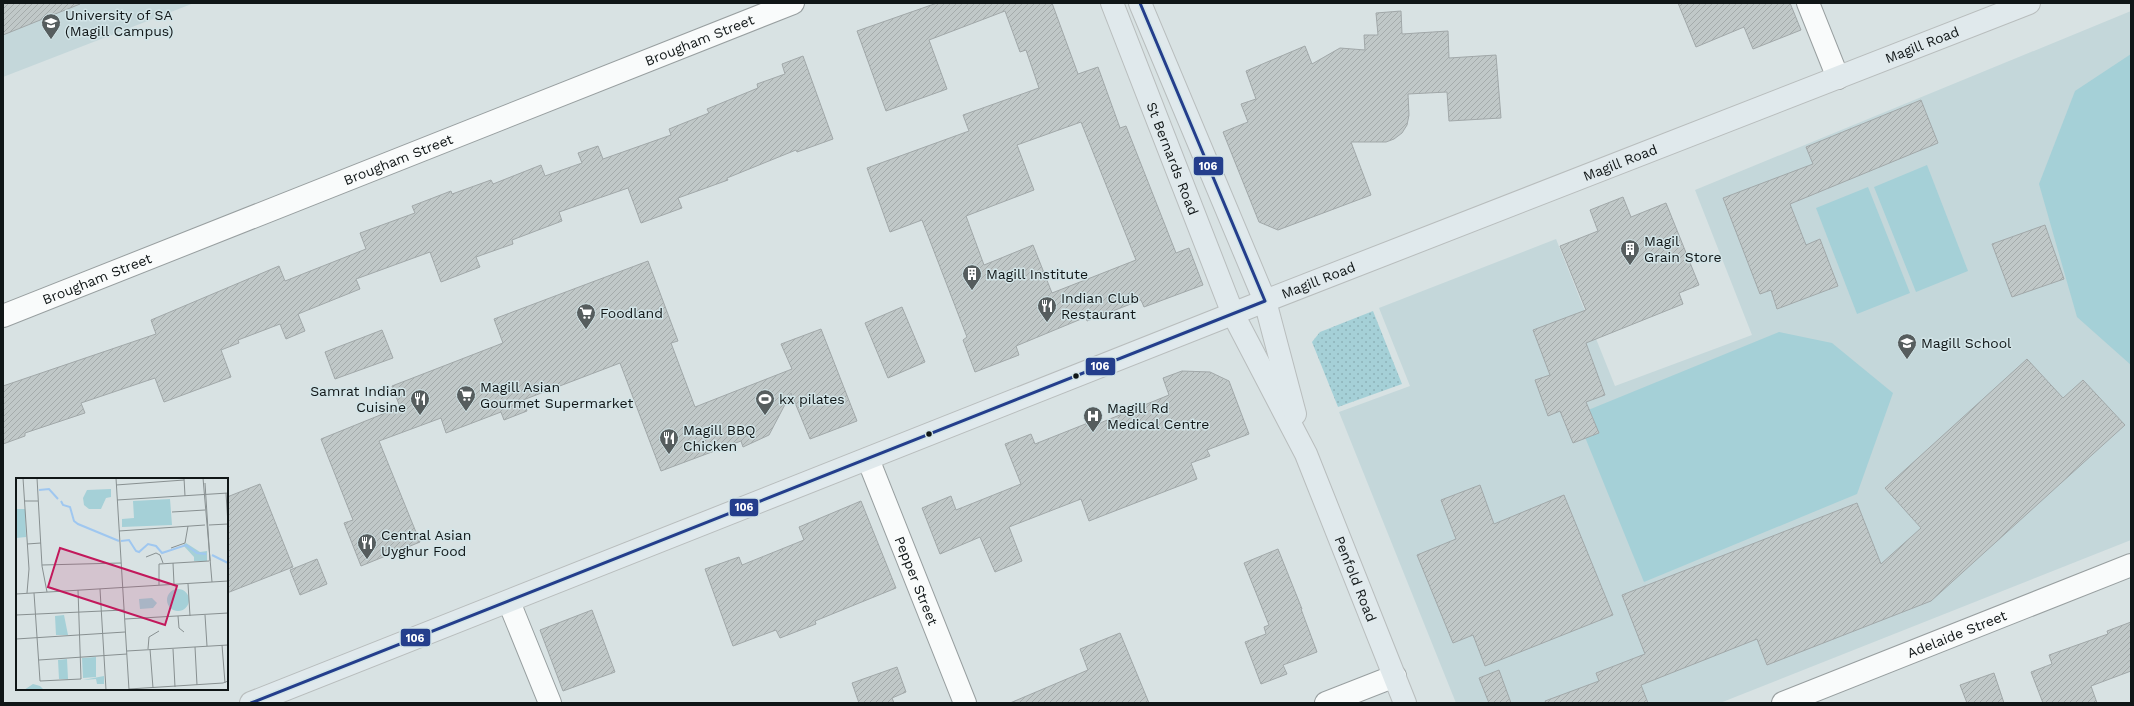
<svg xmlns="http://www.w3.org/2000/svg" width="2134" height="706" viewBox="0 0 2134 706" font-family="'Work Sans',sans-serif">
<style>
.built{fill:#c4d7da}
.green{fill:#a5d0d7}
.garden{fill:url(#garden-dots)}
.building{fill:url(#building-hatch);stroke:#a1a8a9;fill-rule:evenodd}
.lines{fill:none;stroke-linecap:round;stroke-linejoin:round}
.minor-casing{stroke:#989fa0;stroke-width:24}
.major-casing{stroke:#b8bdbd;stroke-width:24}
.minor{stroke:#f9fbfb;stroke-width:22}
.major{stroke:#e0e9ec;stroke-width:22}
.bus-1-casing{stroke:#d3e5e8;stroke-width:6}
.bus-1{stroke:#243e8c;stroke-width:3}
.bus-dot{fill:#101617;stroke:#d3e5e8;stroke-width:1.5}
.labels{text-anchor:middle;stroke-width:3;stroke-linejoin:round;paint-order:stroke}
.poi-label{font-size:14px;fill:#101617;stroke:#d3e5e8;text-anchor:start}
.street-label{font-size:14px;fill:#101617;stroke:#d3e5e8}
.inset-river{fill:none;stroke:#9fc7f0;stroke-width:2}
.inset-road{fill:none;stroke:#889091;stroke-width:1}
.view{fill:#c2185b;fill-opacity:0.15;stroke:#c2185b;stroke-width:2}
.inset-edge{fill:none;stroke:#101617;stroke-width:2}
.line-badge{stroke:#d3e5e8;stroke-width:1.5}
.badge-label{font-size:11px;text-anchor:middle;font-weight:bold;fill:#fff}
</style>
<defs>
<pattern id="garden-dots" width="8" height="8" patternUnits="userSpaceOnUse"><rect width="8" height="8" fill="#a5d0d7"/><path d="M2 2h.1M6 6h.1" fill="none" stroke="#8db2b8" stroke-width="1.8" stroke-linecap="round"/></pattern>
<pattern id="building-hatch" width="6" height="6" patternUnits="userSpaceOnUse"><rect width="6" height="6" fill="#c0c8c8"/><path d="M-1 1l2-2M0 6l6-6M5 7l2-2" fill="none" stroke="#a4abab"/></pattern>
</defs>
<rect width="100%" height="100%" fill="#d8e2e3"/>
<g class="built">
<polygon points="3,3 194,3 3,77"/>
<polygon points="2131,11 2131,540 1720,703 1456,703 1339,412 1410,386 1379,308 1556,239 1615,386 1752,335 1695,190"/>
</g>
<g class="green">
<polygon points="2131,54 2131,365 2077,317 2039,184 2075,91"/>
<polygon points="1927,165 1968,271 1916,292 1874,187"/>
<polygon points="1868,187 1910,293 1857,314 1816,208"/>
<polygon points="1779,332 1832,343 1893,393 1857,494 1644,582 1576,415"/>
</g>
<polygon class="garden" points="1373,311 1402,384 1338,407 1312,342 1320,332"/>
<g class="building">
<polygon points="3,3 79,3 80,4 3,35"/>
<path d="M 937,3 L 1052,3 L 1078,74 L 1098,67 L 1120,128 L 1126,126 L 1176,253 L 1189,248 L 1203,285 L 1144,307 L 1141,300 L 1087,321 L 1086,317 L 1016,346 L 1019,355 L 975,372 L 963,340 L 967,337 L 922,220 L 890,232 L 867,168 L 969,131 L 963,115 L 1039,88 L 1026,50 L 1020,52 L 1005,11 L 929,40 L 947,89 L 886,111 L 857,31 ZM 1081,122 L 1136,260 L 1052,293 L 1033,245 L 984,265 L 966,216 L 1034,190 L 1017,145 Z"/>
<polygon points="1678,3 1790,3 1801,30 1753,49 1744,27 1696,47"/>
<polygon points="1401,11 1402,34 1448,31 1449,58 1496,55 1501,118 1449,121 1447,92 1408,94 1409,115 1407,125 1402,133 1394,139 1386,142 1351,142 1371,195 1278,230 1259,222 1223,132 1248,122 1241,104 1256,99 1246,71 1305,46 1312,64 1340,48 1365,50 1364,35 1378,35 1376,13"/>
<polygon points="803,56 833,139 797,152 796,150 727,178 728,180 678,198 682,208 641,223 628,188 559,212 562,221 512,240 513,244 476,257 480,267 441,282 430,252 356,279 360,289 298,314 305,331 286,339 280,324 238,340 239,343 221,350 231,377 164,402 155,378 81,403 85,413 25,433 25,436 3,444 3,386 156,334 151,320 279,266 285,281 366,249 360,233 415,213 412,206 451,191 452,194 491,180 493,184 541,165 545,176 582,163 578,153 598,146 603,159 671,135 669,129 709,113 707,109 758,88 757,84 785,74 782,64"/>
<polygon points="1921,100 1938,143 1790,204 1806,245 1820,239 1838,286 1777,309 1771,290 1760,294 1723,198 1813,164 1806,147"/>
<polygon points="1623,197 1631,217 1666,203 1699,285 1679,293 1683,304 1586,343 1605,395 1586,402 1599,433 1573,443 1560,411 1548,416 1535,380 1550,375 1533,330 1586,310 1560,246 1598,231 1590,210"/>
<polygon points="2045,225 2064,279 2012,297 1992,244"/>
<polygon points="648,261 678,341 671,343 695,407 792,369 781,344 821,329 857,421 810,439 791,393 769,435 743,447 741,441 661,471 620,363 523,400 527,411 504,420 501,412 446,433 441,418 379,441 420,542 361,566 344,523 353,520 321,439 400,407 392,386 503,343 494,319"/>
<polygon points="902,307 925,362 888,378 865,323"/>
<polygon points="382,330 393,358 335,379 325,352"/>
<polygon points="2027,359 2063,398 2083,380 2125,425 1931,601 1767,665 1757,639 1641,685 1648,703 1546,703 1545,701 1599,681 1596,673 1645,654 1622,595 1857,503 1881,564 1921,528 1885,488"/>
<polygon points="1182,371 1210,372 1229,381 1249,434 1207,450 1210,456 1191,463 1197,479 1089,521 1081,499 1009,527 1022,561 995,572 980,537 940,554 922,508 951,496 956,510 1021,484 1005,444 1031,434 1035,444 1098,419 1100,423 1169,395 1163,378"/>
<polygon points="260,484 293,567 227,593 227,497"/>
<polygon points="1480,485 1494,524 1564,495 1613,615 1485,666 1473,635 1453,643 1417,555 1456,539 1441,500"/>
<polygon points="861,501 896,588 815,621 816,624 780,638 776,630 733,646 705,569 739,557 742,565 804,540 799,527"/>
<polygon points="1278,549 1302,609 1301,609 1317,652 1283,665 1287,674 1261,684 1245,642 1266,634 1264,627 1269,625 1244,563"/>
<polygon points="317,559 327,584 300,595 290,570"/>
<polygon points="592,610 615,672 563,691 540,630"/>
<polygon points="2131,622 2131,671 2091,686 2097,703 2043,703 2031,672 2052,664 2049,655 2108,634 2107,631"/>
<polygon points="1120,633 1149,703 1010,703 1088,670 1080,649"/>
<polygon points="897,667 906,692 892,698 894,703 859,703 852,683"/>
<polygon points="1499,670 1511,703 1489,703 1479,678"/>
<polygon points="1994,673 2004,703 1967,703 1960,685"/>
</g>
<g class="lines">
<g class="minor-casing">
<g id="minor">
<polyline points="1808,3 1838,78"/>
<path id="s1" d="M 3,316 L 793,3"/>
<path id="s2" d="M 868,459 L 965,703"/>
<polyline points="509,602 550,703"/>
<polyline points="1326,703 1395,676"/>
<path id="s3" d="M 1783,703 L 2131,565"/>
</g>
</g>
<g class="major-casing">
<g id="major">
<path id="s4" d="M 1112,3 L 1233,314 L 1306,454 L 1405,703"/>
<polyline points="1140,3 1265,301 1295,414"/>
<path id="s5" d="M 251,703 L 1265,301 L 2029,3"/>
</g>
</g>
<use href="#minor" class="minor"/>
<use href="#major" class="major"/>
<g class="bus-1-casing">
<polyline id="bus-1" points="251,703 1265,301 1140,3"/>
</g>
<use href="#bus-1" class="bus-1"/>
</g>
<defs>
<g id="university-pin" transform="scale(1)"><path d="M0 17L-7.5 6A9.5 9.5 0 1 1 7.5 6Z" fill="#565d5e" stroke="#d3e5e8"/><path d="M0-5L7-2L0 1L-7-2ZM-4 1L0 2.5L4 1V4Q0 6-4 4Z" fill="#fff"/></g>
<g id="building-pin" transform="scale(1)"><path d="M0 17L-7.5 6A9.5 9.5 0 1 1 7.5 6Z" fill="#565d5e" stroke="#d3e5e8"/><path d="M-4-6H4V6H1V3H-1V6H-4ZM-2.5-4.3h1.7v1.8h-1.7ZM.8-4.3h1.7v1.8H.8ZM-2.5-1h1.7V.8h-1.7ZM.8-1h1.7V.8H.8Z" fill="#fff"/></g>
<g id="restaurant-pin" transform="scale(1)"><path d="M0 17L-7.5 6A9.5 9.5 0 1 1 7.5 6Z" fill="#565d5e" stroke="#d3e5e8"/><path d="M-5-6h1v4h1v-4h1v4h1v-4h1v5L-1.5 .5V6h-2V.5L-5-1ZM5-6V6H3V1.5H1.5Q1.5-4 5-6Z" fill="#fff"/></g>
<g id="supermarket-pin" transform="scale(1)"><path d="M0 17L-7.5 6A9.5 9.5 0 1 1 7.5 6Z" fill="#565d5e" stroke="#d3e5e8"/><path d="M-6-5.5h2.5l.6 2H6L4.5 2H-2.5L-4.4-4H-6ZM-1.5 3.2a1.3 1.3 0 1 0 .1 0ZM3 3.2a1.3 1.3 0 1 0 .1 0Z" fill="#fff"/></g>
<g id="school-pin" transform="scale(1)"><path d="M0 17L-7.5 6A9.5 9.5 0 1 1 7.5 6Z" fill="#565d5e" stroke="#d3e5e8"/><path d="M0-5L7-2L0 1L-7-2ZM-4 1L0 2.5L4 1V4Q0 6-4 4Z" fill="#fff"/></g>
<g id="stadium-pin" transform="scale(1)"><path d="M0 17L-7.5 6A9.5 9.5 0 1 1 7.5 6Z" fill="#565d5e" stroke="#d3e5e8"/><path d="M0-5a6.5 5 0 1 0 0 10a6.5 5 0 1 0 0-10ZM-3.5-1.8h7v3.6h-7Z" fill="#fff"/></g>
<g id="hospital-pin" transform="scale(1)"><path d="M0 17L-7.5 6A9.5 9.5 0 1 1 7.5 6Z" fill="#565d5e" stroke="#d3e5e8"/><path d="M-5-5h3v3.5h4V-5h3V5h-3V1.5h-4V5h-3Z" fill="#fff"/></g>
</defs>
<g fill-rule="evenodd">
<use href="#university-pin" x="51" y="23"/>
<use href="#building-pin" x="1630" y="249"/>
<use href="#building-pin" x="972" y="274"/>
<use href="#restaurant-pin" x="1047" y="306"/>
<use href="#supermarket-pin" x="586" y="313"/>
<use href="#school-pin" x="1907" y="343"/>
<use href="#supermarket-pin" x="466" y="395"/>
<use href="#restaurant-pin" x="420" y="399"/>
<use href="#stadium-pin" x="765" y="399"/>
<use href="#hospital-pin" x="1093" y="416"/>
<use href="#restaurant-pin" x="669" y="438"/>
<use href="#restaurant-pin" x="367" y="543"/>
</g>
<g class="bus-dot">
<circle cx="1076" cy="376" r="3.5"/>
<circle cx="929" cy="434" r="3.5"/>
</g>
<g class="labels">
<g class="poi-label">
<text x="65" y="20">University of SA<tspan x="65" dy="16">(Magill Campus)</tspan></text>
<text x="1644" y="246">Magil<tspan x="1644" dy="16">Grain Store</tspan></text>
<text x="986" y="279">Magill Institute</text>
<text x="1061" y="303">Indian Club<tspan x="1061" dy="16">Restaurant</tspan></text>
<text x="600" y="318">Foodland</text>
<text x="1921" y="348">Magill School</text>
<text x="480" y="392">Magill Asian<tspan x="480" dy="16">Gourmet Supermarket</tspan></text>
<text x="406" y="396" text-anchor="end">Samrat Indian<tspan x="406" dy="16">Cuisine</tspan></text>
<text x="779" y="404">kx pilates</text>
<text x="1107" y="413">Magill Rd<tspan x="1107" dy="16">Medical Centre</tspan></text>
<text x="683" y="435">Magill BBQ<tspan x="683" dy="16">Chicken</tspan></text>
<text x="381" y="540">Central Asian<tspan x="381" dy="16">Uyghur Food</tspan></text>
</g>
<g class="street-label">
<text dy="5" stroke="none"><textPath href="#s1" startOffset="749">Brougham Street</textPath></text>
<text dy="5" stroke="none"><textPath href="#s5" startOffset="1796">Magill Road</textPath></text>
<text dy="5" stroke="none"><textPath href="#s4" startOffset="167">St Bernards Road</textPath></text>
<text dy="5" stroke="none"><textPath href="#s1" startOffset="425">Brougham Street</textPath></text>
<text dy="5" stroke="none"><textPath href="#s5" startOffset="1472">Magill Road</textPath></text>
<text dy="5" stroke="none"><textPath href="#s1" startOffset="101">Brougham Street</textPath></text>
<text dy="5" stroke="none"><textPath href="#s5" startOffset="1148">Magill Road</textPath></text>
<text dy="5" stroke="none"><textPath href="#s4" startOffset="626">Penfold Road</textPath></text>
<text dy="5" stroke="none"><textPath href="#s2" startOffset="131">Pepper Street</textPath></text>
<text dy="5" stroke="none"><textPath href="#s3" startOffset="187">Adelaide Street</textPath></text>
</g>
</g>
<g transform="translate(16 478)">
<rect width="212" height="212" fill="#d8e2e3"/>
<path d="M 95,11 L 95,19 L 90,20 L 85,31 L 73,31 L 68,27 L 67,20 L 71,12 ZM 154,21 L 156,47 L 106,49 L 106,41 L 118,40 L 117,23 ZM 0,31 L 9,31 L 10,59 L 0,60 ZM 170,65 L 184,74 L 191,73 L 191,83 L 178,83 L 178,79 L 167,67 ZM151 122a11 11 0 1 1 22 0a11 11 0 1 1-22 0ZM 136,120 L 141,125 L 137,130 L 124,131 L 123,121 ZM 48,137 L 52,157 L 40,157 L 39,138 ZM 51,181 L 52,201 L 43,201 L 42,182 ZM 88,198 L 88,206 L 81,206 L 80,201 L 67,202 ZM 17,206 L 24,208 L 28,212 L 8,212 Z" fill="#a5d0d7"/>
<path d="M 80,179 L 80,199 L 67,200 L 66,180 Z" fill="#a5d0d7"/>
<path class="inset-river" d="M 23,12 L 33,11 L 42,21M 45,23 L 47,27 L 54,29 L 58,43 L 62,46 L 103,63M 105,63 L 113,62 L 120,73 L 123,74 L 132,66 L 140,68 L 146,75 L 170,67 L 181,75 L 190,76M 196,77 L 212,85"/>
<path class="inset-road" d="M 7,0 L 13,91 L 11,115M 21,0 L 26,88 L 31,114M 100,0 L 113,212M 168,0 L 169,18M 187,0 L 196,104M 189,5 L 194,83M 100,7 L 168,2M 210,15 L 212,46M 101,22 L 212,15M 9,23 L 22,23M 156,34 L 189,32M 193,47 L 212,46M 103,53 L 189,47M 11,66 L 25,65M 155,70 L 169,65 L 172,48M 130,79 L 140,75 L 144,77 L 147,85M 157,85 L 158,106M 26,87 L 105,85M 172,106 L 174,138M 143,107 L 143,86 L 193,83M 84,111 L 90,212M 18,115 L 24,203 L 65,201 L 62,112M 0,116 L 212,103M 0,137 L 108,132M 189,137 L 191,168M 162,138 L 163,150 L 168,154M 109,141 L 212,135M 0,161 L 109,154M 206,167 L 209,205M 179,169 L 181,207M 132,171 L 133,159 L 143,153M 134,171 L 137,210M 157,171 L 159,209M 111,173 L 212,167M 23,182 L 111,176M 113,211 L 207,205 L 212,203"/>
<path class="view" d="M 44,70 L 161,108 L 149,147 L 32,109 Z"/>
<rect width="212" height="212" class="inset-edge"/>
</g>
<g class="line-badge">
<rect x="1193" y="156" width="31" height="20" rx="4" fill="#243e8c"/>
<rect x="1085" y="357" width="31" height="19" rx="4" fill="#243e8c"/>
<rect x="729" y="498" width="30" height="19" rx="4" fill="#243e8c"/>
<rect x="400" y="628" width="31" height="19" rx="4" fill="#243e8c"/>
</g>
<g class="badge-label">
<text x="1208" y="170">106</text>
<text x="1100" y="370">106</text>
<text x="744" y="511">106</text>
<text x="415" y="642">106</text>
</g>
<rect width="2134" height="706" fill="none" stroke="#101617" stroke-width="8"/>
</svg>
